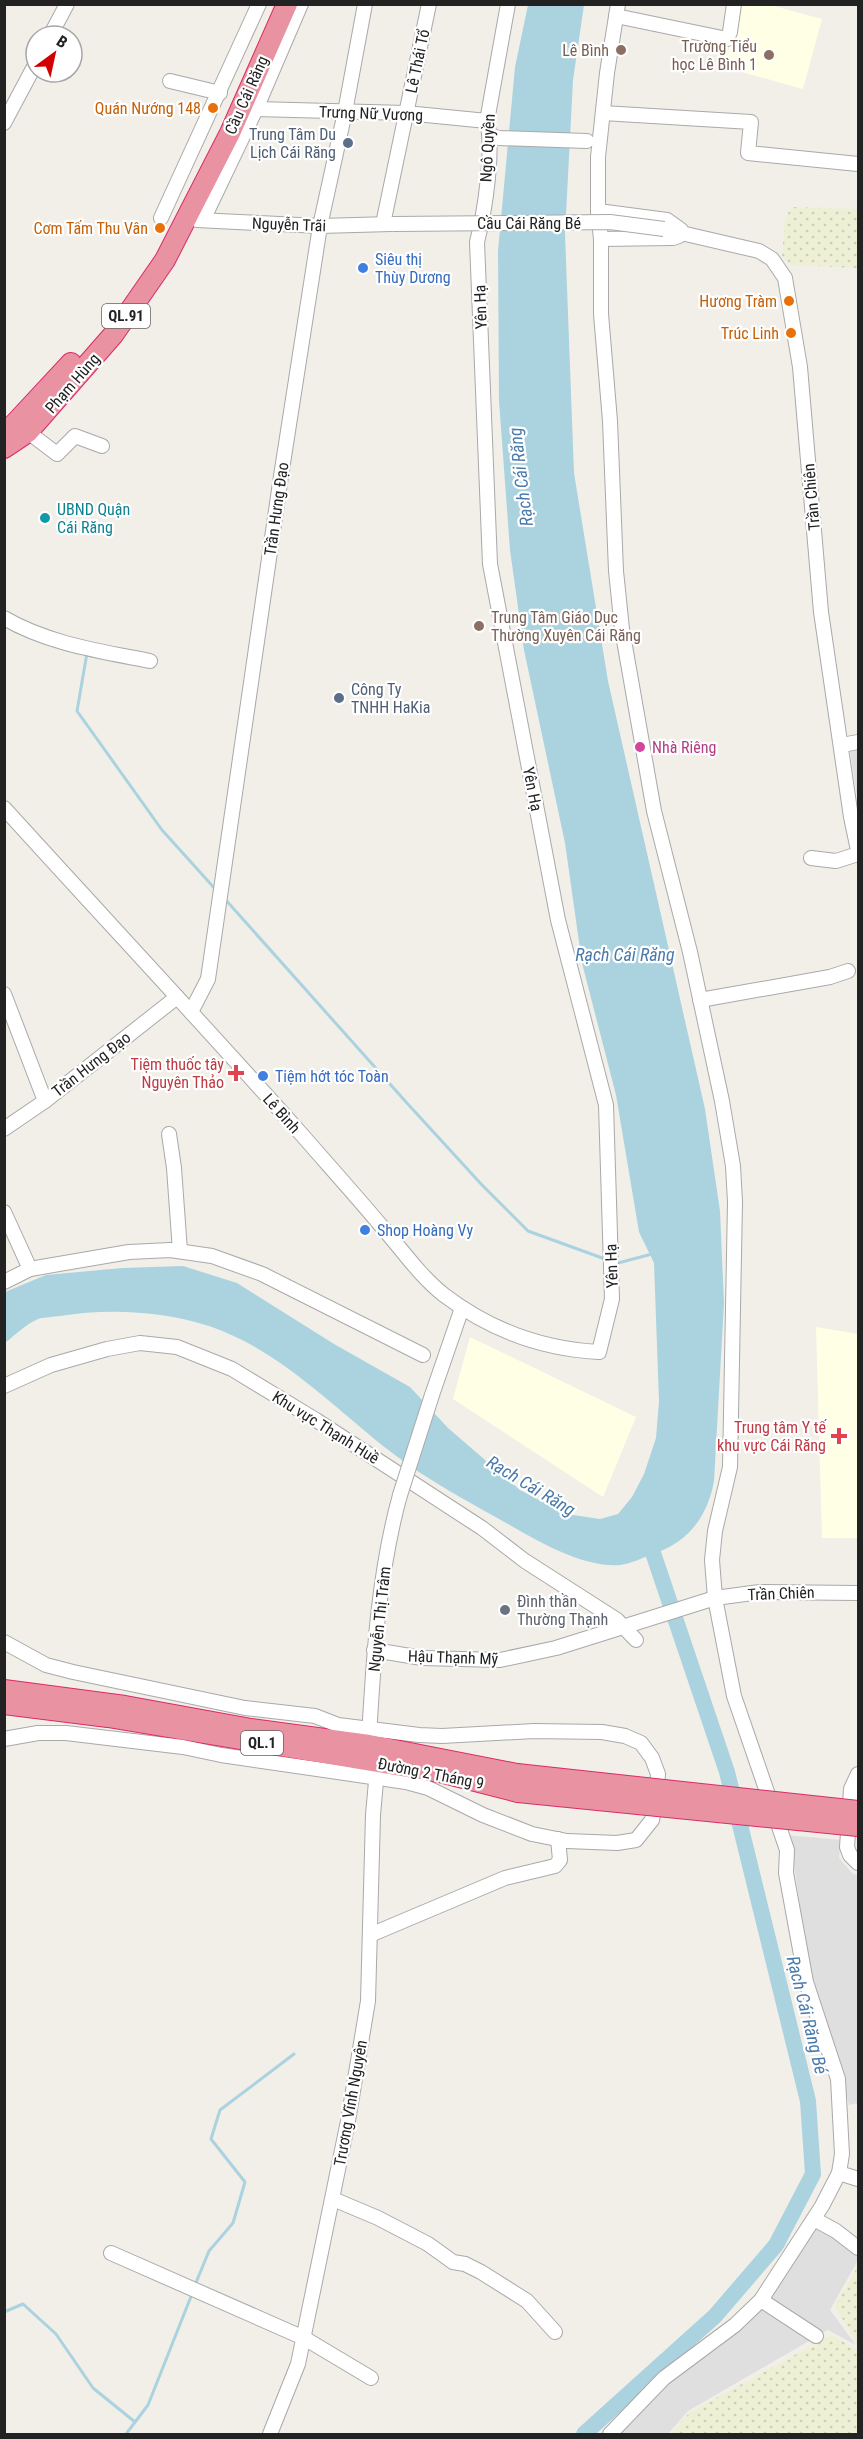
<svg xmlns="http://www.w3.org/2000/svg" width="863" height="2439" viewBox="0 0 863 2439" font-family="'Roboto Condensed',sans-serif">
<style>
.residential{fill:#e0dfdf}
.education{fill:#ffffe5}
.farmland{fill:url(#farmland-dots)}
.water{fill:#aad3df}
.lines{fill:none;stroke-linecap:round;stroke-linejoin:round}
.stream{stroke:#aad3df;stroke-width:3}
.river{stroke:#aad3df;stroke-width:16}
.minor-casing{stroke:#a9a9a9;stroke-width:16}
.highway-casing{stroke:#dc2a67;stroke-width:22}
.minor{stroke:#fff;stroke-width:14}
.highway{stroke:#e892a2;stroke-width:20}
.minor-bridge-casing{stroke:#a9a9a9;stroke-width:16;stroke-linecap:butt}
.highway-bridge-casing{stroke:#dc2a67;stroke-width:22;stroke-linecap:butt}
.minor-bridge{stroke:#fff;stroke-width:14}
.highway-bridge{stroke:#e892a2;stroke-width:20}
.education-dot{fill:#8d6e63;stroke:#fff;stroke-width:2}
.food-dot{fill:#e8710a;stroke:#fff;stroke-width:2}
.service-dot{fill:#5c6f8a;stroke:#fff;stroke-width:2}
.shop-dot{fill:#3f7fe0;stroke:#fff;stroke-width:2}
.culture-dot{fill:#0f9aa8;stroke:#fff;stroke-width:2}
.hotel-dot{fill:#d1479c;stroke:#fff;stroke-width:2}
.health-dot{fill:#e0444e;stroke:#fff;stroke-width:2}
.worship-dot{fill:#6b7280;stroke:#fff;stroke-width:2}
.labels{text-anchor:middle;stroke-width:4.5;stroke-linejoin:round;paint-order:stroke}
.shield{fill:#fff;stroke:#646464;stroke-width:1.5}
.shield-label{font-size:15px;font-weight:bold;fill:#222}
.education-label{font-size:16px;fill:#785e54;stroke:#fff;text-anchor:end}
.street-label{font-size:16px;fill:#222;stroke:#fff}
.food-label{font-size:16px;fill:#c56008;stroke:#fff;text-anchor:end}
.service-label{font-size:16px;fill:#4e5e75;stroke:#fff;text-anchor:end}
.shop-label{font-size:16px;fill:#366cbe;stroke:#fff;text-anchor:start}
.culture-label{font-size:16px;fill:#0d838f;stroke:#fff;text-anchor:start}
.hotel-label{font-size:16px;fill:#b23c85;stroke:#fff;text-anchor:start}
.health-label{font-size:16px;fill:#be3a42;stroke:#fff;text-anchor:end}
.worship-label{font-size:16px;fill:#5b616d;stroke:#fff;text-anchor:start}
.water-label{font-size:18px;font-style:italic;fill:#4a7aab;stroke:#fff}
</style>
<defs>
<pattern id="farmland-dots" width="8" height="8" patternUnits="userSpaceOnUse" patternTransform="scale(1.5)"><rect width="8" height="8" fill="#eef0d5"/><path d="M2 2h.1M6 6h.1" fill="none" stroke="#ccceb7" stroke-width="1.8" stroke-linecap="round"/></pattern>
</defs>
<rect width="100%" height="100%" fill="#f2efe9"/>
<g class="residential">
<polygon points="858,749 858,802 850,750"/>
<polygon points="786,1835 841,1840 839,1858 853,1874 858,1875 858,2103 849,2105 836,2052 810,1975 792,1851"/>
<polygon points="816,2224 858,2252 858,2260 830,2310 856,2345 828,2330 688,2411 668,2434 620,2434 682,2371 761,2309"/>
</g>
<g class="education">
<polygon points="741,5 770,5 822,19 803,89 724,67"/>
<polygon points="816,1327 858,1334 858,1538 822,1538"/>
<polygon points="470,1337 636,1417 603,1497 453,1399"/>
</g>
<g class="farmland">
<polygon points="792,207 858,209 858,268 791,265 782,256 785,218"/>
<polygon points="858,2266 858,2346 835,2306"/>
<polygon points="831,2335 858,2350 858,2434 671,2434 689,2413"/>
</g>
<path class="water" d="M 528,5 L 584,5 L 573,80 L 565,234 L 574,473 L 608,681 L 705,1109 L 720,1211 L 724,1303 L 714,1481 C 708,1515 689,1542 655,1553 C 644,1557 631,1564 620,1565 C 586,1568 543,1544 515,1528 C 473,1504 428,1481 391,1452 C 333,1407 280,1350 209,1326 C 163,1311 108,1308 60,1316 C 54,1317 45,1317 38,1319 C 26,1324 15,1335 5,1343 L 5,1292 L 46,1275 L 122,1268 L 183,1266 L 237,1283 L 334,1344 L 410,1387 L 448,1428 L 520,1490 L 566,1514 L 600,1519 L 618,1514 L 632,1497 L 644,1474 L 656,1438 L 659,1401 L 654,1263 L 639,1232 L 616,1095 L 582,963 L 565,843 L 524,650 L 510,550 L 499,401 L 498,251 L 515,67 Z"/>
<g class="lines">
<g class="stream">
<polyline points="87,653 77,711 162,830 217,891"/>
<polyline points="224,898 406,1102 482,1185 528,1231 605,1259"/>
<polyline points="614,1262 618,1263 652,1254"/>
<polyline points="195,2285 209,2251 233,2223 245,2182 211,2139 220,2110 294,2054"/>
<polyline points="4,2312 23,2304 56,2334 93,2388 135,2422"/>
<polyline points="126,2434 148,2405 192,2294"/>
</g>
<polyline class="river" points="584,2434 715,2316 776,2245 813,2174 808,2101 727,1772 647,1535"/>
<g class="minor-casing">
<g id="minor">
<polyline points="616,16 727,39 730,32 734,4"/>
<polyline points="50,36 67,4"/>
<polyline points="170,81 220,93"/>
<polyline points="256,109 406,113 487,121"/>
<polyline points="603,113 751,122 748,153 858,164"/>
<polyline points="4,123 36,63"/>
<polyline points="490,135 499,138 587,141"/>
<polyline points="598,211 667,220 681,230"/>
<polyline points="161,218 259,4"/>
<polyline points="197,220 320,226 391,224"/>
<polyline points="203,220 256,109 301,4"/>
<polyline points="383,224 429,4"/>
<polyline points="664,229 759,251 772,259 785,278 800,367 821,612 851,817 858,850"/>
<polyline points="601,239 673,238 679,236"/>
<polyline points="28,432 57,454 75,436 102,446"/>
<path d="M 4,618 C 49,644 99,651 150,661"/>
<polyline points="842,745 858,742"/>
<path d="M 4,808 C 104,918 205,1026 303,1136 C 330,1167 357,1197 383,1228 C 403,1251 420,1276 444,1295 C 490,1330 541,1349 599,1352 L 612,1299 L 606,1105 L 558,920 L 490,564 L 477,242 C 485,211 494,151 487,121 L 508,4"/>
<polyline points="811,858 836,861 858,854"/>
<polyline points="4,994 45,1101"/>
<polyline points="700,1000 830,977 848,971"/>
<polyline points="191,1012 208,979 281,476 320,226 345,112 365,4"/>
<polyline points="4,1129 45,1101 177,997"/>
<polyline points="169,1134 174,1168 180,1251"/>
<polyline points="4,1212 30,1269"/>
<polyline points="4,1282 30,1269 129,1252 170,1250 212,1256 262,1274 423,1355"/>
<polyline points="4,1386 51,1365 107,1349 140,1343 177,1347 232,1369 316,1420 482,1528 525,1561 617,1620 636,1640"/>
<polyline points="432,1395 462,1308"/>
<polyline points="4,1642 46,1665 73,1672 245,1708 315,1716 338,1725 419,1735 442,1736 534,1731 602,1732 625,1736 641,1743 652,1758 658,1774 656,1801 652,1820 636,1840 617,1843 567,1841 532,1834 483,1815 428,1788 406,1782 221,1755 183,1747 66,1733 38,1733 4,1739"/>
<polyline points="374,1650 422,1658 500,1660 556,1648 715,1598 760,1592 858,1593"/>
<path d="M 369,1736 C 374,1655 378,1575 400,1495"/>
<polyline points="858,1774 851,1789 847,1847 850,1855 858,1863"/>
<polyline points="370,1935 505,1878 555,1866 560,1860 558,1839"/>
<polyline points="839,2173 858,2179"/>
<polyline points="333,2199 378,2218 428,2244 453,2262 465,2264 481,2272 527,2301 555,2332"/>
<polyline points="814,2219 836,2231 858,2248"/>
<polyline points="111,2253 304,2338 371,2378"/>
<polyline points="761,2300 816,2336"/>
<polyline points="270,2434 298,2364 348,2121 368,2001 373,1815 377,1770"/>
<polyline points="610,2434 664,2378 735,2325 761,2300 822,2206 839,2173 842,2154 838,2079 806,1982 786,1873 787,1850 734,1696 715,1598 712,1560 715,1531 730,1467 735,1202 733,1166 722,1101 690,952 654,811 622,629 616,571 610,421 601,314 601,239 598,211 598,157 607,73 618,4"/>
</g>
</g>
<g class="highway-casing">
<g id="highway">
<polyline points="4,435 71,363"/>
<polyline points="4,448 28,432 113,335 165,260 230,133 287,4"/>
<polyline points="4,1690 125,1706 251,1729 369,1745 517,1774"/>
<polyline points="4,1704 108,1717 444,1773 518,1792"/>
</g>
</g>
<use href="#minor" class="minor"/>
<use href="#highway" class="highway"/>
<g class="minor-bridge-casing">
<g id="minor-bridge">
<polyline points="393,224 610,222 664,229"/>
<polyline points="400,1495 432,1395"/>
</g>
</g>
<g class="highway-bridge-casing">
<g id="highway-bridge">
<polyline points="517,1774 858,1811"/>
<polyline points="518,1792 858,1826"/>
</g>
</g>
<use href="#minor-bridge" class="minor-bridge"/>
<use href="#highway-bridge" class="highway-bridge"/>
</g>
<g class="education-dot">
<circle cx="621" cy="50" r="6"/>
<circle cx="769" cy="55" r="6"/>
<circle cx="479" cy="626" r="6"/>
</g>
<g class="food-dot">
<circle cx="213" cy="108" r="6"/>
<circle cx="160" cy="228" r="6"/>
<circle cx="789" cy="301" r="6"/>
<circle cx="791" cy="333" r="6"/>
</g>
<g class="service-dot">
<circle cx="348" cy="143" r="6"/>
<circle cx="339" cy="698" r="6"/>
</g>
<g class="shop-dot">
<circle cx="363" cy="268" r="6"/>
<circle cx="263" cy="1076" r="6"/>
<circle cx="365" cy="1230" r="6"/>
</g>
<circle class="culture-dot" cx="45" cy="518" r="6"/>
<circle class="hotel-dot" cx="640" cy="747" r="6"/>
<g class="health-dot">
<path d="M233 1064h6v6h6v6h-6v6h-6v-6h-6v-6h6z"/>
<path d="M836 1427h6v6h6v6h-6v6h-6v-6h-6v-6h6z"/>
</g>
<circle class="worship-dot" cx="505" cy="1610" r="6"/>
<g class="labels">
<g class="shield">
<rect x="102" y="304" width="48" height="24" rx="4.5"/>
<rect x="241" y="1731" width="42" height="24" rx="4.5"/>
</g>
<g class="shield-label">
<text x="126" y="321">QL.91</text>
<text x="262" y="1748">QL.1</text>
</g>
<g class="education-label">
<text x="757" y="52">Trường Tiểu<tspan x="757" dy="18">học Lê Bình 1</tspan></text>
<text x="609" y="56">Lê Bình</text>
<text x="491" y="623" text-anchor="start">Trung Tâm Giáo Dục<tspan x="491" dy="18">Thường Xuyên Cái Răng</tspan></text>
</g>
<g class="street-label">
<text transform="translate(417 61) rotate(-78)" y="6">Lê Thái Tổ</text>
<text transform="translate(246 95) rotate(-66)" y="6">Cầu Cái Răng</text>
<text transform="translate(371 113) rotate(2)" y="6">Trưng Nữ Vương</text>
<text transform="translate(487 148) rotate(-87)" y="6">Ngô Quyền</text>
<text x="529" y="229">Cầu Cái Răng Bé</text>
<text transform="translate(289 224) rotate(2)" y="6">Nguyễn Trãi</text>
<text transform="translate(480 307) rotate(-92)" y="6">Yên Hạ</text>
<text transform="translate(72 383) rotate(-49)" y="6">Phạm Hùng</text>
<text transform="translate(811 497) rotate(-95)" y="6">Trần Chiên</text>
<text transform="translate(276 509) rotate(-82)" y="6">Trần Hưng Đạo</text>
<text transform="translate(533 789) rotate(79)" y="6">Yên Hạ</text>
<text transform="translate(91 1064) rotate(-38)" y="6">Trần Hưng Đạo</text>
<text transform="translate(282 1113) rotate(48)" y="6">Lê Bình</text>
<text transform="translate(611 1266) rotate(-92)" y="6">Yên Hạ</text>
<text transform="translate(326 1427) rotate(32)" y="6">Khu vực Thạnh Huề</text>
<text transform="translate(781 1593) rotate(-2)" y="6">Trần Chiên</text>
<text transform="translate(379 1619) rotate(-84)" y="6">Nguyễn Thị Trâm</text>
<text transform="translate(453 1657) rotate(2)" y="6">Hậu Thạnh Mỹ</text>
<text transform="translate(431 1773) rotate(11)" y="6">Đường 2 Tháng 9</text>
<text transform="translate(350 2103) rotate(-80)" y="6">Trương Vĩnh Nguyên</text>
</g>
<g class="food-label">
<text x="201" y="114">Quán Nướng 148</text>
<text x="148" y="234">Cơm Tấm Thu Vân</text>
<text x="777" y="307">Hương Tràm</text>
<text x="779" y="339">Trúc Linh</text>
</g>
<g class="service-label">
<text x="336" y="140">Trung Tâm Du<tspan x="336" dy="18">Lịch Cái Răng</tspan></text>
<text x="351" y="695" text-anchor="start">Công Ty<tspan x="351" dy="18">TNHH HaKia</tspan></text>
</g>
<g class="shop-label">
<text x="375" y="265">Siêu thị<tspan x="375" dy="18">Thùy Dương</tspan></text>
<text x="275" y="1082">Tiệm hớt tóc Toàn</text>
<text x="377" y="1236">Shop Hoàng Vy</text>
</g>
<g class="culture-label">
<text x="57" y="515">UBND Quận<tspan x="57" dy="18">Cái Răng</tspan></text>
</g>
<g class="hotel-label">
<text x="652" y="753">Nhà Riêng</text>
</g>
<g class="health-label">
<text x="224" y="1070">Tiệm thuốc tây<tspan x="224" dy="18">Nguyên Thảo</tspan></text>
<text x="826" y="1433">Trung tâm Y tế<tspan x="826" dy="18">khu vực Cái Răng</tspan></text>
</g>
<g class="worship-label">
<text x="517" y="1607">Đình thần<tspan x="517" dy="18">Thường Thạnh</tspan></text>
</g>
<g class="water-label">
<text transform="translate(521 477) rotate(-97)" y="6">Rạch Cái Răng</text>
<text x="625" y="961">Rạch Cái Răng</text>
<text transform="translate(531 1486) rotate(31)" y="6">Rạch Cái Răng</text>
<text transform="translate(807 2015) rotate(76)" y="6">Rạch Cái Răng Bé</text>
</g>
</g>
<rect width="863" height="2439" fill="none" stroke="#222222" stroke-width="12"/>
<g transform="translate(54 54) rotate(33)"><circle r="28" fill="#ffffff" stroke="#a7a7a7" stroke-width="1.5"/>
<path d="M0-4.5L10 22L0 15L-10 22Z" fill="#d40000"/>
<text y="-9" font-size="16" font-weight="bold" text-anchor="middle" fill="#222222">B</text>
</g>
</svg>
